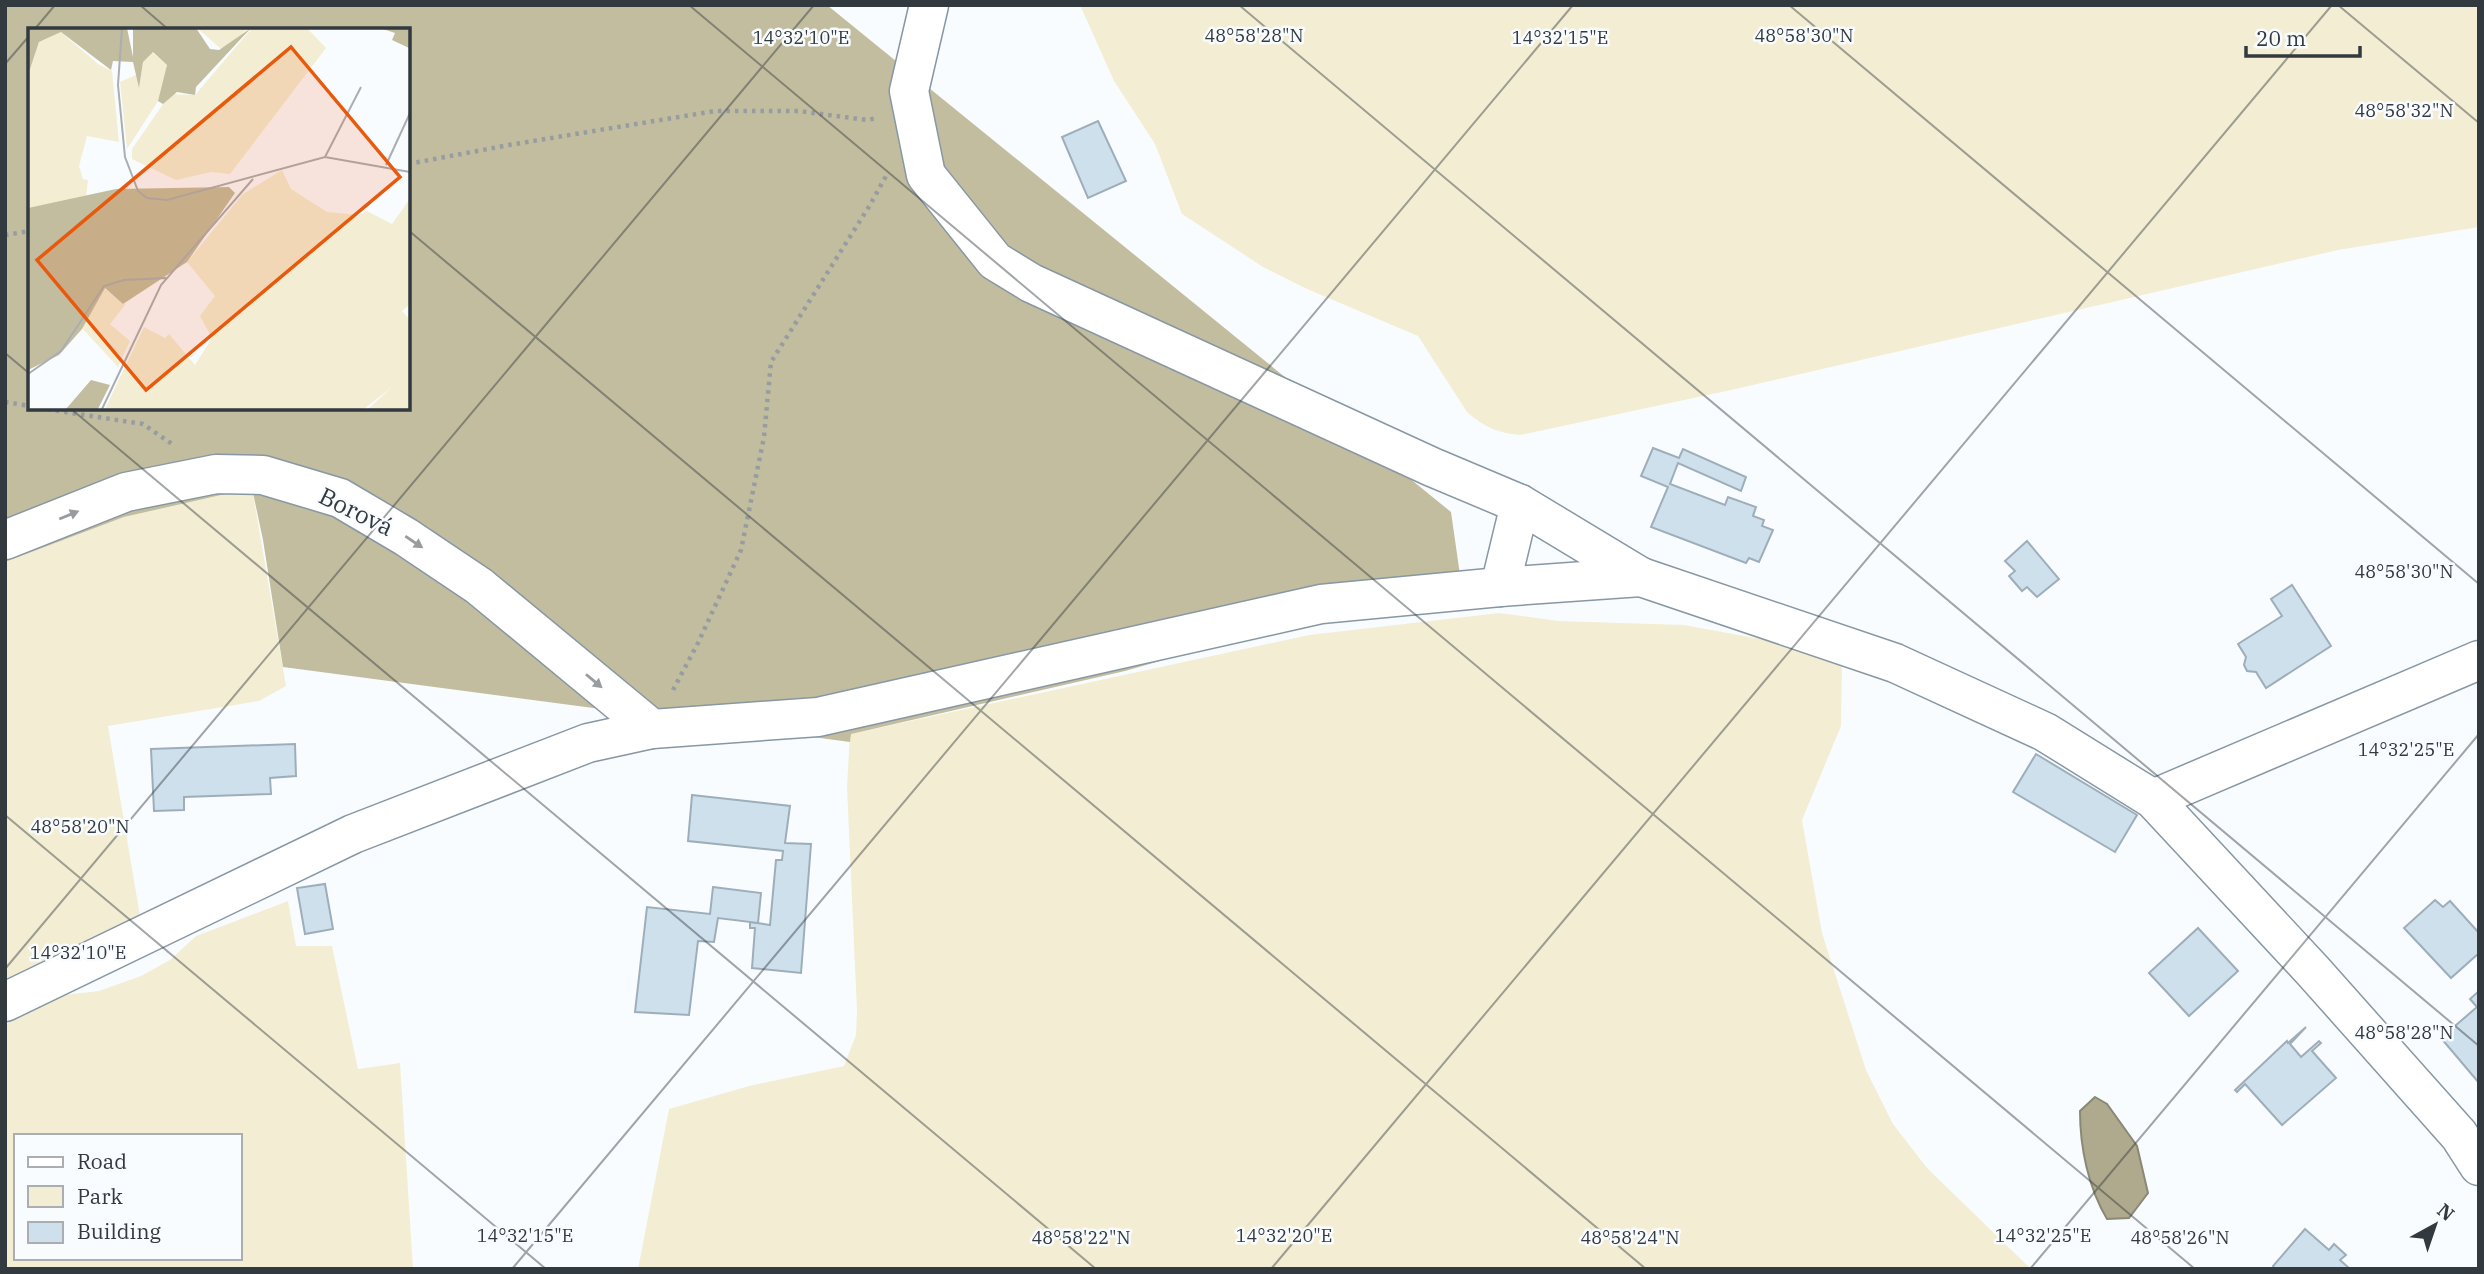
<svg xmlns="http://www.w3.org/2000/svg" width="2484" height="1274" viewBox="0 0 2484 1274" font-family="'IBM Plex Serif',serif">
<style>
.green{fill:#f3eed3;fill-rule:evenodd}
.forest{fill:#c2bd9f;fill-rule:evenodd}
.water{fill:#afaa8d;stroke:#8a8876;stroke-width:2}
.building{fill:#cfe0ed;stroke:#9daeba;stroke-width:2}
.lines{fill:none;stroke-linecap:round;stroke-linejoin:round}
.minor-casing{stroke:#8797a3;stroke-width:41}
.tertiary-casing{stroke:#8797a3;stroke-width:41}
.path{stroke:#979ca0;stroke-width:4.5;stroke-dasharray:3.5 5;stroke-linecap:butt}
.minor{stroke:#fff;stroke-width:38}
.tertiary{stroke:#fff;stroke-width:38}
.oneway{fill:#999c9f}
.ticks{fill:none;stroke:#333a3f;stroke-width:2;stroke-opacity:0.45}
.labels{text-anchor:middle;stroke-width:5;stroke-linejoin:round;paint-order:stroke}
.street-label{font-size:24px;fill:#333a3f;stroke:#f9fcff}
.inset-road{fill:none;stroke:#aaaeb2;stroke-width:2}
.view{fill:#e8590c;fill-opacity:0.15;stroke:#e8590c;stroke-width:3.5}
.inset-edge{fill:none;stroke:#333a3f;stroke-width:3.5}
.ticks-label{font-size:18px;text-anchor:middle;fill:#333a3f;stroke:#f9fcff;stroke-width:5;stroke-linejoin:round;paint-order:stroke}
</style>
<rect width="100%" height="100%" fill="#f9fcff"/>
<g class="green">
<path d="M 1080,5 L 2479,5 L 2479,227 L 2338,250 L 1731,390 L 1520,435 C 1498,433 1484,427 1467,412 L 1418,336 L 1307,289 L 1263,267 L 1182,214 L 1155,144 L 1114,81 Z"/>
<polygon points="252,488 286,686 259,701 108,726 140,916 5,981 5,562 124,517"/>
<polygon points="1499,613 1559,621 1684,625 1810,648 1842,667 1841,726 1802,820 1822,933 1866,1070 1893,1124 1927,1168 2031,1269 638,1269 669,1109 749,1086 844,1066 856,1035 857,1011 847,787 850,734 1309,635"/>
<path d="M 288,901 L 296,946 L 332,946 L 358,1069 L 400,1063 L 413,1269 L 5,1269 L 5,1025 L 64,995 L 99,991 L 141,976 L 170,960 L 196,936 ZM 16,1136 L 240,1136 L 240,1258 L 16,1258 Z"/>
</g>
<path class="forest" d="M 5,5 L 827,5 L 1451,512 L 1460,575 L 1125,671 L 851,734 L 850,742 L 283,667 L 263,540 L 252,488 L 124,517 L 5,562 ZM 30,30 L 408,30 L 408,408 L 30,408 Z"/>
<path class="water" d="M 2095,1097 L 2107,1104 L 2137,1146 L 2148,1193 L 2129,1218 L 2107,1219 C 2088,1187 2080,1147 2080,1111 Z"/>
<g class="building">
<polygon points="1098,121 1126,181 1088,198 1062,137"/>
<polygon points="1653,448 1679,458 1683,449 1746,477 1741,491 1678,463 1670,484 1725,505 1728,497 1756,507 1753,516 1764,520 1762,526 1773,530 1759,562 1749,558 1746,563 1651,527 1668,487 1641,476"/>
<polygon points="2027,541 2059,579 2037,597 2027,587 2022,591 2009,576 2015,571 2005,561"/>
<polygon points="2292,585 2331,646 2266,688 2256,672 2247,671 2244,665 2246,657 2238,644 2282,616 2271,599"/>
<polygon points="295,744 296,776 270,778 271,794 184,797 184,810 154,811 151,749"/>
<polygon points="2036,754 2137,815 2115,852 2013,792"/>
<polygon points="692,795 790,806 785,843 811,844 801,973 752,968 755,928 750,928 750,922 770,925 776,860 782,860 783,851 688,841"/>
<polygon points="325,884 333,929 305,934 297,888"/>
<polygon points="713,887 761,893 758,923 718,918 714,942 698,941 689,1015 635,1012 647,907 710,914"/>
<polygon points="2435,900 2443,907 2450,901 2479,933 2479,953 2451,978 2404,928"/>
<polygon points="2198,928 2238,971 2189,1016 2149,973"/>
<polygon points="2479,991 2479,1083 2441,1038 2477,1007 2470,999"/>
<polygon points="2306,1027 2290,1044 2301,1057 2319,1041 2321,1043 2312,1051 2336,1078 2282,1125 2245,1084 2237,1092 2235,1090 2287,1041 2288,1043"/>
<polygon points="2305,1229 2329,1250 2334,1244 2346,1255 2340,1260 2350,1269 2275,1269 2273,1266"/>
</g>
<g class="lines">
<g class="minor-casing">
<g id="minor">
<polyline points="929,5 909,91 926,175 995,261 1031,283 1432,467 1520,504 1641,577"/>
<polyline points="5,540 126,492 216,474 263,475 340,498 406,537 479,586 652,729"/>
<polyline points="1500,587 1520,504"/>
<polyline points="2153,799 2479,660"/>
<polyline points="5,1002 353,834 588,743 652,729 818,717 1321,604 1500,587 1641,577"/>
</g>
</g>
<g class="tertiary-casing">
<polyline id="tertiary" points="1641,577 1895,663 2045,732 2153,799 2313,971 2459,1135 2479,1166"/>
</g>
<g class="path">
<polyline points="408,164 509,145 715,111 798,111 867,120 877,118"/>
<polyline points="5,235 30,231"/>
<polyline points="5,402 30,406"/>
<polyline points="39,408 143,424 172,444"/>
<polyline points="673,690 698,643 741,550 764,437 771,362 870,205 886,176"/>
</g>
<use href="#minor" class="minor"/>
<use href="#tertiary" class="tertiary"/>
</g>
<defs><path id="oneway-solid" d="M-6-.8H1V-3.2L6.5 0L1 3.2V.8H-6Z" transform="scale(1.75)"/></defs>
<g class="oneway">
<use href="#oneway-solid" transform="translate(69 515) rotate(-22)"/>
<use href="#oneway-solid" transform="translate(414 542) rotate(34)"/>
<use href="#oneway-solid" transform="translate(594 681) rotate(40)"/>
</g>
<path class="ticks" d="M 140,5 L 169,30M 689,5 L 2195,1269M 1239,5 L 2479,1046M 1789,5 L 2479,584M 2338,5 L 2479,123M 34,30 L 55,5M 5,64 L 30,35M 408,230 L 1646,1269M 5,353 L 30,374M 70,408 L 1096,1269M 5,815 L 546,1269M 5,969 L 814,5M 512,1269 L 1573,5M 1271,1269 L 2332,5M 2030,1269 L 2479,734"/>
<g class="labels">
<g class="street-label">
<text transform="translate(356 512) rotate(26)" y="8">Borová</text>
</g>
</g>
<g transform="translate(28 28)">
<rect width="382" height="382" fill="#f9fcff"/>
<path d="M 169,0 L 220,0 L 200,19 L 192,20 ZM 224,0 L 279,0 L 298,20 L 202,146 L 183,144 L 148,152 L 104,131 L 104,121 L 142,66 L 167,67 ZM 33,4 L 70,36 L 84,43 L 91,114 L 59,108 L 51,138 L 55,151 L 60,152 L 58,170 L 0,180 L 0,47 L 11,14 ZM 124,24 L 139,37 L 134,67 L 99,121 L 92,54 L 110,46 L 111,59 L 115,34 ZM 254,142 L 263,161 L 299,184 L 331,187 L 339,183 L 364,196 L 381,172 L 381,277 L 374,283 L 381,291 L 381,381 L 340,381 L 364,359 L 336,381 L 77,381 L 116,299 L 137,310 L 141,306 L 167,337 L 184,310 L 172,288 L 187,268 L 159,234 L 215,166 ZM 76,260 L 97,277 L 82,296 L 102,313 L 90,339 L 52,298 Z" fill="#f3eed3"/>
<path d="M 0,0 L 99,0 L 105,29 L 105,0 L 168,0 L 182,21 L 191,22 L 223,0 L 168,59 L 167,67 L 149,64 L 135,76 L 130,73 L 139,37 L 125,24 L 115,34 L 111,60 L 105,34 L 85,33 L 83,42 L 33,4 L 11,14 L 0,47 ZM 352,0 L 381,0 L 381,20 L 364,12 L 367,5 ZM 201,159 L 207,165 L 159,234 L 95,276 L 77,260 L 54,301 L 31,327 L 0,342 L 0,180 L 88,161 ZM 63,352 L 82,357 L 70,381 L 38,381 Z" fill="#c2bd9f"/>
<path class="inset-road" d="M 94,0 L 90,57 L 97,129 L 110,163 L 119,170 L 139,172 L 297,129 L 382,144M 297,129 L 333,59M 358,137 L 382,85M 0,346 L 33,323 L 76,258 L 96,252 L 138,250M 74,381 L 133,257 L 225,151"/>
<path class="view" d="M 263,19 L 372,149 L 118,362 L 9,232 Z"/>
<rect width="382" height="382" class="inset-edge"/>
</g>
<g class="ticks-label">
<text x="1254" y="42">48°58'28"N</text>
<text x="1804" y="42">48°58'30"N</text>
<text x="801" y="44">14°32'10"E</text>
<text x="1560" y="44">14°32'15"E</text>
<text x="2404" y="117">48°58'32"N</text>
<text x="2404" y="578">48°58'30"N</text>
<text x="2406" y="756">14°32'25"E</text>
<text x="80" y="833">48°58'20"N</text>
<text x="78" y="959">14°32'10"E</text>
<text x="2404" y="1039">48°58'28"N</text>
<text x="525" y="1242">14°32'15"E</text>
<text x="1284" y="1242">14°32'20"E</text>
<text x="2043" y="1242">14°32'25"E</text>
<text x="1081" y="1244">48°58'22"N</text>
<text x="1630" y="1244">48°58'24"N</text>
<text x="2180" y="1244">48°58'26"N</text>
</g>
<rect width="2484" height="1274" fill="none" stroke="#333a3f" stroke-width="14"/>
<rect x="14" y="1134" width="228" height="126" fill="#f9fcff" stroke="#aaaeb2" stroke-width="2"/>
<rect x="28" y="1157" width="35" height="10" fill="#ffffff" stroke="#aaaeb2" stroke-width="2"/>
<text x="77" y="1169" font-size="21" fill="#333a3f">Road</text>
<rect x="28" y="1186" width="35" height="21" fill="#f3eed3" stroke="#aaaeb2" stroke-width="2"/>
<text x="77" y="1204" font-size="21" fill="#333a3f">Park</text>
<rect x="28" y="1222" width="35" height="21" fill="#cfe0ed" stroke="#aaaeb2" stroke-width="2"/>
<text x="77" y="1239" font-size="21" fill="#333a3f">Building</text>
<g transform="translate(2435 1225) rotate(40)" stroke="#f9fcff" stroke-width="5" paint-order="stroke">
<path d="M0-5L12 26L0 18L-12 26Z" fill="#333a3f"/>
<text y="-10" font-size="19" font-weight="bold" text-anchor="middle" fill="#333a3f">N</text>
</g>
<path d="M2246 46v10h114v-10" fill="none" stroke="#333a3f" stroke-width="3.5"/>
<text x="2256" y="46" font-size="21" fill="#333a3f" stroke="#f9fcff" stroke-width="5" paint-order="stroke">20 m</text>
</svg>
